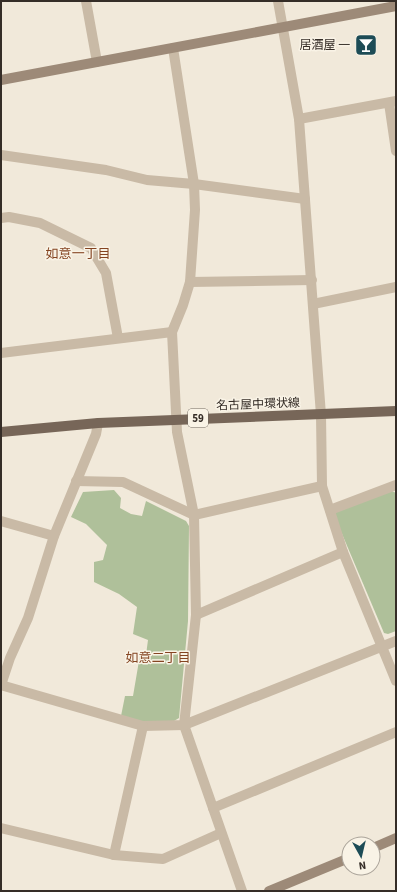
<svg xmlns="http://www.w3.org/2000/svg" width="397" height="892" viewBox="0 0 397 892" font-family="'Source Sans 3','Noto Sans JP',sans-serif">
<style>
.green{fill:#afc09a}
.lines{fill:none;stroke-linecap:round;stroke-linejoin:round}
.street{stroke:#c9baa6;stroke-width:10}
.secondary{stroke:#9d8a78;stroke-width:10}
.primary{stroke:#776658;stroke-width:10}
.labels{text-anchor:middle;stroke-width:3;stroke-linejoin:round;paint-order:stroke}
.shield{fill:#f9f3e6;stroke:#706860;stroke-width:1}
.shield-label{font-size:11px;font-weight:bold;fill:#352d27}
.poi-label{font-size:12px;fill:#352d27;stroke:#f9f3e6;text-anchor:end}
.street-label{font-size:12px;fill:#352d27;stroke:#f9f3e6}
.neighbourhood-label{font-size:13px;fill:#844421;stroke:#f9f3e6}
</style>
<rect width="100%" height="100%" fill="#f1e9da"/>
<g class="green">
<polygon points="114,490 121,498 120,508 131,514 142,516 146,501 186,521 189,526 188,621 179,718 174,721 140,722 121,716 125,696 133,696 140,655 146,655 148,640 133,634 137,607 119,594 94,582 94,562 103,560 107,545 86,524 71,517 83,492"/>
<polygon points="392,491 396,493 396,631 388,634 384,633 334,515 336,511"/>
</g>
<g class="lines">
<g class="street">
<polyline points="86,1 97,62"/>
<polyline points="278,1 299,119 321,415 322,486 343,552 396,681"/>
<polyline points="173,48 194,184 195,210 190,282 183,305 172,332 177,432 194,515 196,615 184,725 242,891"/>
<polyline points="389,103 396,151"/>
<polyline points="299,119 396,101"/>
<polyline points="1,155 106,170 147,180 194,184 305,199"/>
<polyline points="1,218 9,217 40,223 91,248 106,273 118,338"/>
<polyline points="190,282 312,280"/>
<polyline points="313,304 396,287"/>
<polyline points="1,353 172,332"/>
<polyline points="76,481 123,482 194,515 322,486"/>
<polyline points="330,510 396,485"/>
<polyline points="1,521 54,536"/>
<polyline points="196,615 343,552"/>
<polyline points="1,685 143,726 184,725 396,641"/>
<polyline points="1,685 10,658 28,618 54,536 96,434 98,423"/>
<polyline points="213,808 396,732"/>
<polyline points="1,828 114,855 163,859 221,833"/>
<polyline points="114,855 143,726"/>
</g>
<g class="secondary">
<polyline points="1,80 396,6"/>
<polyline points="373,848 396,838"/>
<polyline points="269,891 349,858"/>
</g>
<polyline class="primary" points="1,432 98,423 396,411"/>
</g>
<defs>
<g id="bar-square" transform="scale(1.15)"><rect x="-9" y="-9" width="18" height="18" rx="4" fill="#1d4c56" stroke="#f9f3e6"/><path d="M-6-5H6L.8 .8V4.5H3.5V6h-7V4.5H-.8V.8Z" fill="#fff"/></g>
</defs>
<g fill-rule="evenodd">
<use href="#bar-square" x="366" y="45"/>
</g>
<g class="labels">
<rect class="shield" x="188" y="409" width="20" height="18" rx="3"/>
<g class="shield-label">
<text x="198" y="422">59</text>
</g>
<g class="poi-label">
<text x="350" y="49">居酒屋 一</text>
</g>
<g class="street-label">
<text transform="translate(258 404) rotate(-2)" y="4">名古屋中環状線</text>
</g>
<g class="neighbourhood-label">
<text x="78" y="258">如意一丁目</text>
<text x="158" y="662">如意二丁目</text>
</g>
</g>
<rect width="397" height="892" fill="none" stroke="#352d27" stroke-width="4"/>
<g transform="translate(361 856) rotate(172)"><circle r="19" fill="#f9f3e6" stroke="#aba49a"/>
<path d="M0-3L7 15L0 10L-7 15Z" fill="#1d4c56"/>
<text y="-6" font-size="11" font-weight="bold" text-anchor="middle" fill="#352d27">N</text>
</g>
</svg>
